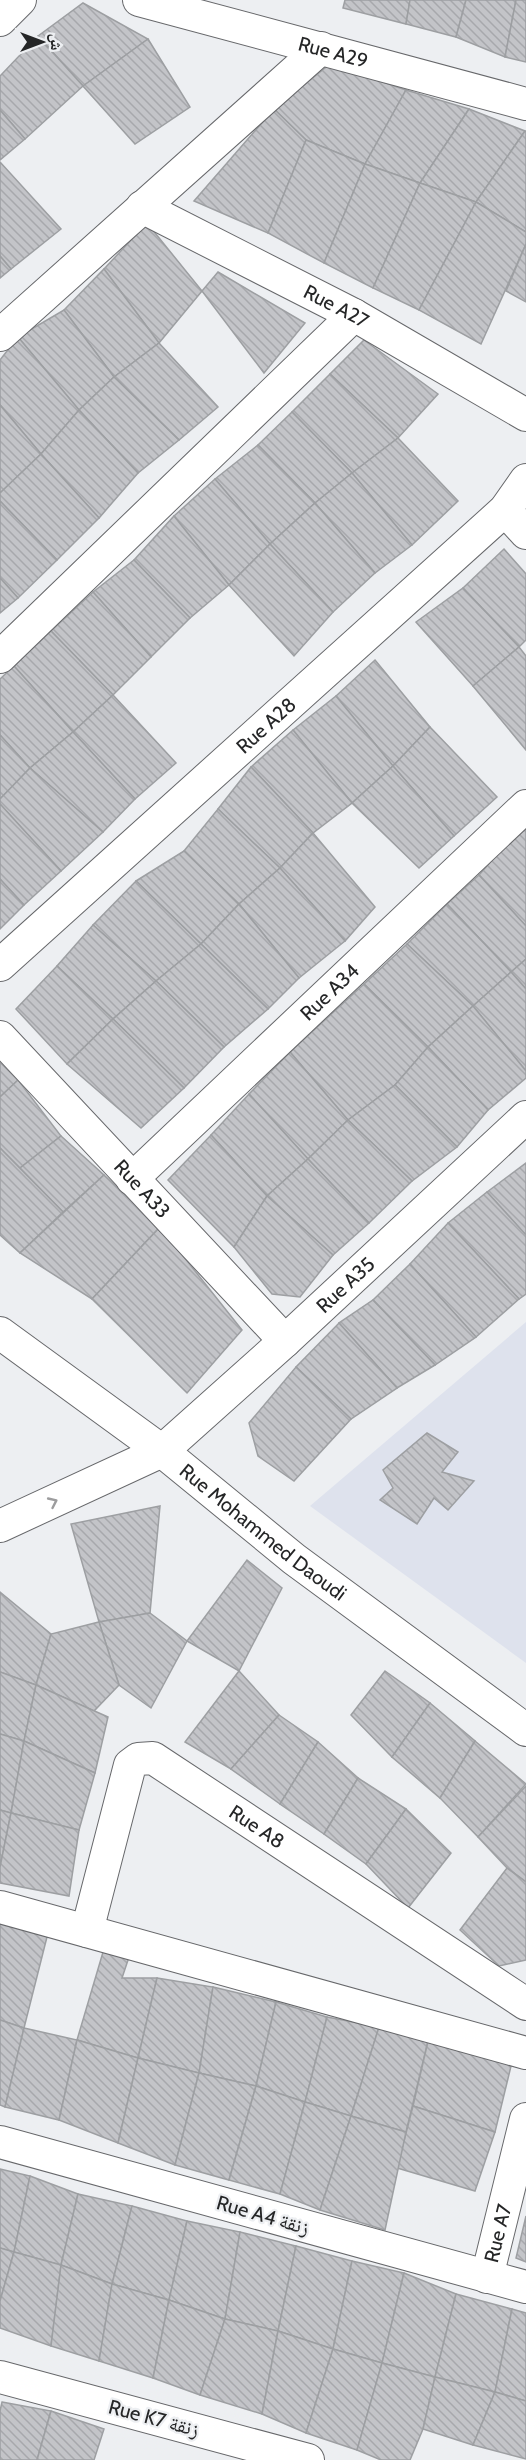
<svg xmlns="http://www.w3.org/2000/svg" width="526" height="2460" viewBox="0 0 526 2460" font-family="Cabin,'Noto Naskh Arabic',sans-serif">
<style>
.built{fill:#dee2ed}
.building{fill:url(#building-back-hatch);stroke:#9d9fa2;stroke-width:1.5}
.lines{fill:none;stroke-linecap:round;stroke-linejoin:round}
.street-casing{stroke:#67686b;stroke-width:34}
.street{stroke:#fff;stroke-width:32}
.oneway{stroke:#9d9d9e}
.labels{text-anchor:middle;stroke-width:4.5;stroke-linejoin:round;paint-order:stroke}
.street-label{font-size:20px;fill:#252627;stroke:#edeff2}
</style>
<defs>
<pattern id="building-back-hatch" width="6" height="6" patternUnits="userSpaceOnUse" patternTransform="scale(1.5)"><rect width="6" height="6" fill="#c3c4c8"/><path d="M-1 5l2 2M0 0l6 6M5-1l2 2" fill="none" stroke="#a7a8ac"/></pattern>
</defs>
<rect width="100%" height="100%" fill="#edeff2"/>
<polygon class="built" points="526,1322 526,1663 310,1506"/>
<g class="building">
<polygon points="345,0 410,0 406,24 343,8"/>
<polygon points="410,0 466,0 456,37 406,24"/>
<polygon points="466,0 516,0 505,57 456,37"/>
<polygon points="516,0 526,0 526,62 505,57"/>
<polygon points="83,3 148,39 83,86 38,36"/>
<polygon points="38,36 83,86 25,139 0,110 0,76"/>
<polygon points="148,39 190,107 135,144 83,86"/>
<polygon points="330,64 406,90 365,164 306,140 274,109"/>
<polygon points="406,90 469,109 420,183 365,164"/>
<polygon points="274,109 306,140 268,233 194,201"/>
<polygon points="469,109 525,131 476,202 420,183"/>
<polygon points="0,110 25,139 0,160"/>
<polygon points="525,131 526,132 526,232 476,202"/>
<polygon points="306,140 365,164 324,263 268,233"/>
<polygon points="0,162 61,229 11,269 0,256"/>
<polygon points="365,164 420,183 373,288 324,263"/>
<polygon points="420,183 476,202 419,310 373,288"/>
<polygon points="476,202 526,232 526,244 481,344 419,310"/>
<polygon points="147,223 202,291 159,343 104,269"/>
<polygon points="526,244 526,302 506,291"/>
<polygon points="0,256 11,269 0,278"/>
<polygon points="104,269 159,343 114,377 64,310"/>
<polygon points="218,272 305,323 264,373 202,291"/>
<polygon points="64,310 114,377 79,410 18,337"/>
<polygon points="18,337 79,410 41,454 0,405 0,360"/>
<polygon points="364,340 438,394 398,438 330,374"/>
<polygon points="159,343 218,407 179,440 114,377"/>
<polygon points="330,374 398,438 352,473 292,412"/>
<polygon points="114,377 179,440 138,473 79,410"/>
<polygon points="0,405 41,454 0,493"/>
<polygon points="79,410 138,473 99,518 41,454"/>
<polygon points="292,412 352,473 315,503 258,445"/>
<polygon points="398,438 458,501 412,545 352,473"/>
<polygon points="258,445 315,503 270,544 215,479"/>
<polygon points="41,454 99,518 57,560 0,501 0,493"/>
<polygon points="352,473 412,545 375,573 315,503"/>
<polygon points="215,479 270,544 229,585 174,516"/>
<polygon points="0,501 57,560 18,598 0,578"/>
<polygon points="315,503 375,573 333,612 270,544"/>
<polygon points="174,516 229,585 190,618 134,560"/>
<polygon points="270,544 333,612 294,656 229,585"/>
<polygon points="504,549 526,574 526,640 519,647 463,588"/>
<polygon points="134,560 190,618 151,657 93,592"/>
<polygon points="0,578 18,598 0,613"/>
<polygon points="463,588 519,647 473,686 416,622"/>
<polygon points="93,592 151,657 113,695 51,631"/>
<polygon points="51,631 113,695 73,732 14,666"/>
<polygon points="519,647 526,656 526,750 473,686"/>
<polygon points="375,660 430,727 393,766 336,696"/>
<polygon points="14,666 73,732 30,768 0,735 0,679"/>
<polygon points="113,695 176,763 135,799 73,732"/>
<polygon points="336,696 393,766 352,803 293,730"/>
<polygon points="430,727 497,797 454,836 393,766"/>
<polygon points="293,730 352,803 313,833 251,767"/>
<polygon points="73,732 135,799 103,832 30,768"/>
<polygon points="0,735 30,768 0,799"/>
<polygon points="393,766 454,836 419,868 352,803"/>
<polygon points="251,767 313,833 280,868 218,809"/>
<polygon points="30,768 103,832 61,871 0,804 0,799"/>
<polygon points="0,804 61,871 24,905 0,879"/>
<polygon points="218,809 280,868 239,904 184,851"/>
<polygon points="525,823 526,825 526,926 479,875"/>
<polygon points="313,833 375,907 345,941 280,868"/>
<polygon points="184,851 239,904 201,944 136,881"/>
<polygon points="280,868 345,941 299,978 239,904"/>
<polygon points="479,875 526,926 526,959 511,972 447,904"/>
<polygon points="0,879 24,905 0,929"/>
<polygon points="136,881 201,944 156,981 93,925"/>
<polygon points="239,904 299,978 268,1009 201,944"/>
<polygon points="447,904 511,972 473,1006 407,944"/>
<polygon points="93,925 156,981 113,1019 57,966"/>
<polygon points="201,944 268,1009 224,1047 156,981"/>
<polygon points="407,944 473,1006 428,1047 364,984"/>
<polygon points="526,959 526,989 511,972"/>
<polygon points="57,966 113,1019 67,1064 16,1009"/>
<polygon points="511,972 526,989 526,1071 473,1006"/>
<polygon points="156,981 224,1047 184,1088 113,1019"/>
<polygon points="364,984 428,1047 395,1085 348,1120 290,1052"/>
<polygon points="473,1006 526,1071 526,1078 488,1110 428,1047"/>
<polygon points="113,1019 184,1088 141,1128 67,1064"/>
<polygon points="428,1047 488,1110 457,1147 395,1085"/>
<polygon points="290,1052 348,1120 308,1159 249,1094"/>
<polygon points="0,1062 18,1080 0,1097"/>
<polygon points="18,1080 61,1136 20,1168 0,1148 0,1097"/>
<polygon points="395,1085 457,1147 412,1181 348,1120"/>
<polygon points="249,1094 308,1159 267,1196 211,1135"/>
<polygon points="348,1120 412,1181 369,1223 308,1159"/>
<polygon points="211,1135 267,1196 234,1247 168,1180"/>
<polygon points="61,1136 104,1175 63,1212 20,1168"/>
<polygon points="0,1148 63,1212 20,1253 0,1235"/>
<polygon points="308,1159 369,1223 333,1255 267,1196"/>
<polygon points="526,1163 526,1235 487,1192"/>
<polygon points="104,1175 160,1227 92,1299 20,1253"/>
<polygon points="487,1192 526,1235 526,1294 519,1299 448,1223"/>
<polygon points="267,1196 333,1255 300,1297 272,1294 234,1247"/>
<polygon points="448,1223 519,1299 476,1337 410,1264"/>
<polygon points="160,1227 242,1330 187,1393 92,1299"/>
<polygon points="410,1264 476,1337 435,1365 373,1300"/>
<polygon points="373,1300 435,1365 397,1388 339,1323"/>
<polygon points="339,1323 397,1388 351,1419 296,1367"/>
<polygon points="296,1367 351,1419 294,1481 258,1456 249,1423"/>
<polygon points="427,1433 458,1452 442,1472 474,1481 448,1510 434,1498 417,1524 380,1500 393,1488 383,1470"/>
<polygon points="160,1506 150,1613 99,1622 71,1524"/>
<polygon points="247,1560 282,1588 239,1671 187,1641"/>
<polygon points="0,1592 51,1634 36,1685 0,1672"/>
<polygon points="150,1613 187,1641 151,1708 119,1685 99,1622"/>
<polygon points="99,1622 119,1685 94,1711 36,1685 51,1634"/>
<polygon points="239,1671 279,1715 231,1769 185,1742"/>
<polygon points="385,1671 430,1703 392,1757 351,1715"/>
<polygon points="0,1672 36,1685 24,1741 0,1734"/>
<polygon points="36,1685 108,1717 95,1773 24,1741"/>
<polygon points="430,1703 475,1741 440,1798 392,1757"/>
<polygon points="279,1715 318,1742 280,1804 231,1769"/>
<polygon points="0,1734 24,1741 11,1813 0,1810"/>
<polygon points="24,1741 95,1773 79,1830 11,1813"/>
<polygon points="475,1741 526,1784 478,1837 440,1798"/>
<polygon points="318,1742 358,1778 324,1834 280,1804"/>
<polygon points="358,1778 406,1809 366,1864 324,1834"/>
<polygon points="526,1786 526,1882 507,1868 478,1837"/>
<polygon points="406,1809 451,1853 408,1908 366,1864"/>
<polygon points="0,1810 11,1813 0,1867"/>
<polygon points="11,1813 79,1830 69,1896 0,1883 0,1867"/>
<polygon points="507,1868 526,1882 526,1960 499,1966 460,1930"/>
<polygon points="0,1919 48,1933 24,2028 0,2020"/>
<polygon points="103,1952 129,1957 122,1978 157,1978 138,2058 77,2040"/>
<polygon points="157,1978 213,1987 199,2073 138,2058"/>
<polygon points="213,1987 276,2002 256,2086 199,2073"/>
<polygon points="276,2002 327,2017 305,2102 256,2086"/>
<polygon points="327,2017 379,2027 351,2116 305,2102"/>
<polygon points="0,2020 24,2028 5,2107 0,2105"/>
<polygon points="379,2027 429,2037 406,2132 351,2116"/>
<polygon points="24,2028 77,2040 59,2120 5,2107"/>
<polygon points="429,2037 512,2062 495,2132 413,2106"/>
<polygon points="77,2040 138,2058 118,2143 59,2120"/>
<polygon points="138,2058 199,2073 175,2165 118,2143"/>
<polygon points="199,2073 256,2086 229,2180 175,2165"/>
<polygon points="256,2086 305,2102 280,2194 229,2180"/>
<polygon points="305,2102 351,2116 320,2210 280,2194"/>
<polygon points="413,2106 495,2132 475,2191 397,2168"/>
<polygon points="351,2116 406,2132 385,2230 320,2210"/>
<polygon points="0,2169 30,2176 14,2252 0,2248"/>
<polygon points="30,2176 78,2194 61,2265 14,2252"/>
<polygon points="78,2194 132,2206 112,2284 61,2265"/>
<polygon points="132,2206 187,2221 169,2300 112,2284"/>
<polygon points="526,2216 526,2262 516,2258"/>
<polygon points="187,2221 240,2232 225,2319 169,2300"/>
<polygon points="240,2232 296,2246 278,2331 225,2319"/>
<polygon points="296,2246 352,2261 333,2349 278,2331"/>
<polygon points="0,2248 14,2252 0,2301"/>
<polygon points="14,2252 61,2265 51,2346 0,2328 0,2301"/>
<polygon points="352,2261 404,2273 382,2363 333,2349"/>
<polygon points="61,2265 112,2284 99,2361 51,2346"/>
<polygon points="404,2273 456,2294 435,2377 382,2363"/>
<polygon points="112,2284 169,2300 153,2378 99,2361"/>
<polygon points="456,2294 512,2309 495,2392 435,2377"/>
<polygon points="169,2300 225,2319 200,2395 153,2378"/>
<polygon points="512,2309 526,2313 526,2401 495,2392"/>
<polygon points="225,2319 278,2331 262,2414 200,2395"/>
<polygon points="278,2331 333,2349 306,2433 262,2414"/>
<polygon points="333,2349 382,2363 357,2450 306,2433"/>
<polygon points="382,2363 435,2377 423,2429 410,2460 381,2460 357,2450"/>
<polygon points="435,2377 495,2392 473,2445 423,2429"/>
<polygon points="495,2392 526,2401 526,2459 473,2445"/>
<polygon points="2,2402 51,2411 37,2460 0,2460 0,2411"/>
<polygon points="51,2411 104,2429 94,2460 37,2460"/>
</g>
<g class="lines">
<g class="street-casing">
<g id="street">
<path id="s1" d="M 139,0 L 526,104"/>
<polyline points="0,20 20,0"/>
<path id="s2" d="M 142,207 L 354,315 L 526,415"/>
<polyline points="0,335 321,48"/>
<polyline points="505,510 526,533"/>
<polyline points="0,657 354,315"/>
<path id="s3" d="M 0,965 L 505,510 L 526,480"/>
<path id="s4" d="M 0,1037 L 285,1341"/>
<path id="s5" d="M 132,1179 L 526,806"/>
<path id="s6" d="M 0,1333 L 162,1451 L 294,1559 L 526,1730"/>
<path id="s7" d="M 0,1526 L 162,1451 L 285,1341 L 526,1117"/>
<polyline points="0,1907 526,2053"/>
<path id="s8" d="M 87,1931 L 130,1765 L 138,1759 L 153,1758 L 526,2004"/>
<polyline points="0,2142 526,2287"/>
<path id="s9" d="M 487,2277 L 526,2119"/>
<polyline points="0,2377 308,2460"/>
</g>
</g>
<use href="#street" class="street"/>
</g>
<defs><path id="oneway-chevron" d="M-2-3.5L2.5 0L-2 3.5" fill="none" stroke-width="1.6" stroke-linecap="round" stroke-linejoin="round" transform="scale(1.5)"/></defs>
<use class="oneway" href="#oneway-chevron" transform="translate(53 1502) rotate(-25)"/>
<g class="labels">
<g class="street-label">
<text dy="7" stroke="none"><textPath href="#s1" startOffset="201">Rue A29</textPath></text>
<text dy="7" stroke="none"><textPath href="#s2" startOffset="218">Rue A27</textPath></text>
<text dy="7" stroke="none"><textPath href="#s3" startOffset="358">Rue A28</textPath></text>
<text dy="7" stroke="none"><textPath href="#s5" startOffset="272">Rue A34</textPath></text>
<text dy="7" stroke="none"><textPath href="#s4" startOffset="208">Rue A33</textPath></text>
<text dy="7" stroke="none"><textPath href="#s7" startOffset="426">Rue A35</textPath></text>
<text dy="7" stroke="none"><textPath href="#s6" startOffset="330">Rue Mohammed Daoudi</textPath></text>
<text dy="7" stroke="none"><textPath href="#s8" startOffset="321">Rue A8</textPath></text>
<text transform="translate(263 2215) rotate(16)" y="7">Rue A4 زنقة</text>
<text dy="7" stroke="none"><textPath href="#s9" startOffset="45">Rue A7</textPath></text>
<text transform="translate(154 2418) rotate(15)" y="7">Rue K7 زنقة</text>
</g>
</g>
<g transform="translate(42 42) rotate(90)" stroke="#edeff2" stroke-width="4.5" paint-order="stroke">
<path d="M0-4.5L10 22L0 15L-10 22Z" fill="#252627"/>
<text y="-9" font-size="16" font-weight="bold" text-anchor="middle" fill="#252627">ش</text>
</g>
</svg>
